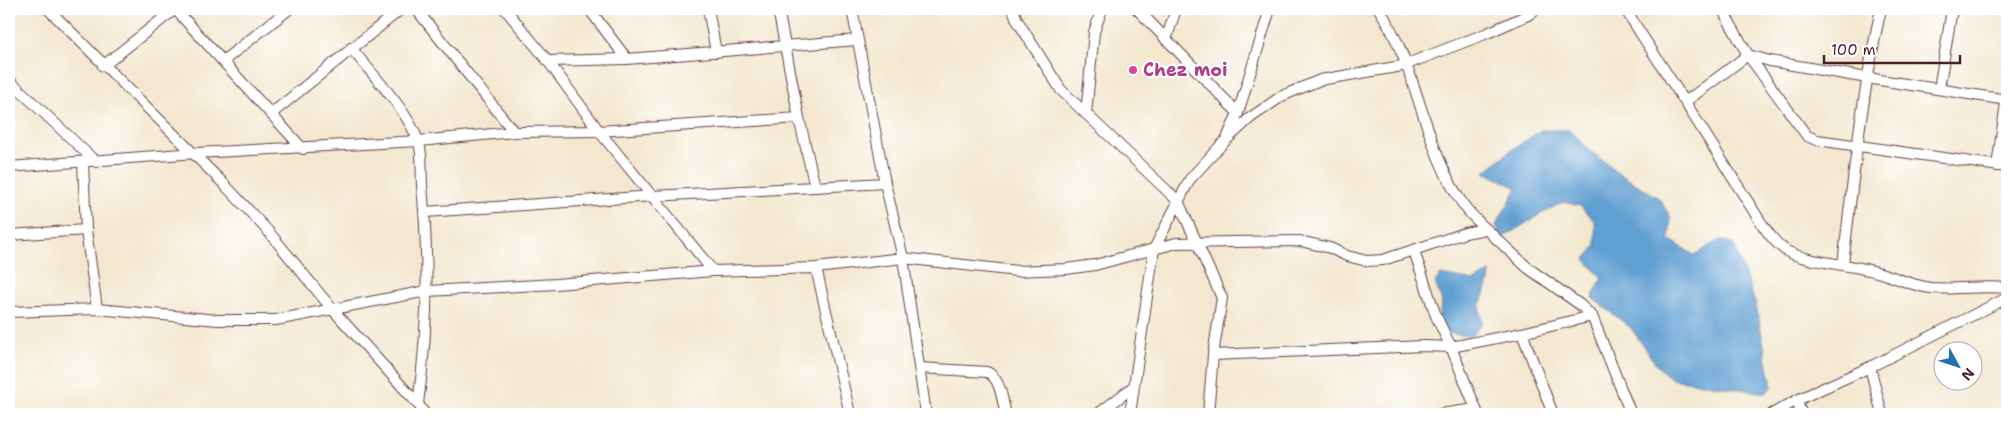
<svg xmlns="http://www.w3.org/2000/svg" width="2016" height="423" viewBox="0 0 2016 423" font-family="'Shantell Sans',sans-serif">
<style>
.water{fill:#609fd2;stroke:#555f7e}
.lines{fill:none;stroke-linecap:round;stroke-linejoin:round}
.minor-casing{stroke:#633d44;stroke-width:12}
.minor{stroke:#fff;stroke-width:10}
.hotel-dot{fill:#d1479c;stroke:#fff;stroke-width:2}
.labels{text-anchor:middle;stroke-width:4.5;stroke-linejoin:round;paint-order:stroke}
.hotel-label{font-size:18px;font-weight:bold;fill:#b23c85;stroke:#fff;text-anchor:start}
</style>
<rect width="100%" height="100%" fill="#fff"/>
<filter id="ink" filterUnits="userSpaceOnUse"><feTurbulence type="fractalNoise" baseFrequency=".02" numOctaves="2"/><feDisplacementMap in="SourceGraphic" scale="10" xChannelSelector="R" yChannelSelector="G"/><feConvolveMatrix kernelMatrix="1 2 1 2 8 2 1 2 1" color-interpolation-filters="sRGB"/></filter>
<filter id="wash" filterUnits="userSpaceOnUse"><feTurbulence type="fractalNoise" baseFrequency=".0096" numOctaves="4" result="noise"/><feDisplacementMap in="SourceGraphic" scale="20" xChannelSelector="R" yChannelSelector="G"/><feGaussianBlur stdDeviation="1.12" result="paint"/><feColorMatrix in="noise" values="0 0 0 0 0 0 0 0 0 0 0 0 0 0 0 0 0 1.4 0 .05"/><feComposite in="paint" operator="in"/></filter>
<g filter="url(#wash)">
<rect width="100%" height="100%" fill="#f3e7cf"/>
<g class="water">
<polygon points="1541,130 1570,130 1589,150 1623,176 1659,198 1671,218 1669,239 1694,255 1722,239 1734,245 1756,305 1772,386 1766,393 1672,379 1657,366 1631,328 1592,298 1602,278 1585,259 1596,246 1595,222 1580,206 1564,202 1544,212 1502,238 1496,225 1517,188 1485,172 1507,153"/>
<polygon points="1490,272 1489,283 1480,305 1482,323 1471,337 1447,333 1438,318 1442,302 1435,282 1441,275 1474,281"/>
</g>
</g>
<g filter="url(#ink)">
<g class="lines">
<g class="minor-casing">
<g id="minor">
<polyline points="48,9 223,183 268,231 333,310 418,404 425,414"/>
<polyline points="175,9 303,149"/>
<polyline points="416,9 514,132"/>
<polyline points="505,9 548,61 599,131 713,271"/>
<polyline points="589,9 627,59"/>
<polyline points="708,9 716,52"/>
<polyline points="778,9 799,118 815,187"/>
<polyline points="852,9 885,183 903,258 926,414"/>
<polyline points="1013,9 1017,20 1061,90 1178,201 1222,298 1213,355 1208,414"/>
<polyline points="1137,9 1238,113"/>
<path d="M 1379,9 C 1419,69 1423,149 1465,207 C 1471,215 1479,222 1486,229"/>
<path d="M 1625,9 L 1685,102 L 1760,221 C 1767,232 1774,242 1785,250 C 1805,263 1854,264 1880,273 C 1898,278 1913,286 1931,288 C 1957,290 1982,285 2007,288"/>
<polyline points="1722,9 1748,55 1807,136 1817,140 2007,167"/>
<polyline points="1166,40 1176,9"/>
<path d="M 351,48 C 372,74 406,109 418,140 C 423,152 421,171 422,185 C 429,258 428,332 418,404"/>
<polyline points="1748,55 1770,61 1867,78 2007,100"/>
<polyline points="223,61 289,9"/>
<polyline points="548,61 627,59 857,40"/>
<polyline points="103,66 175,9"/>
<polyline points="9,80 96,162"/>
<polyline points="1939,89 1952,9"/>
<polyline points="1685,102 1748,55"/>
<polyline points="271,114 401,9"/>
<polyline points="1086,114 1094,32 1102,9"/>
<polyline points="1228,136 1238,113 1270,9"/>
<polyline points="83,162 86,230 97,309"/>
<polyline points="1997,166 2007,96"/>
<polyline points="9,167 196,153 419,141 514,132 599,131 799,118"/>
<polyline points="425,212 653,196 885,183"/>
<polyline points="9,235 86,230"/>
<polyline points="1414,251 1436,316 1451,347 1478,414"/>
<path d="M 1843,264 C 1853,179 1862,93 1881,9"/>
<polyline points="816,268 850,414"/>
<polyline points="9,312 97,309 218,320 276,320 427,291 556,284 713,271 816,268 903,258 1017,271 1066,269 1095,265 1176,243 1300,241 1330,248 1347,256 1367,261 1383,260 1465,233 1486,229 1528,268 1579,304 1592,316 1631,414"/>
<polyline points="1522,333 1553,414"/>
<polyline points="1213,355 1424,346 1451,347 1522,333 1592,316"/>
<polyline points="1870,367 1882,414"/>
<path d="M 920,368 L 987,372 C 1001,378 1002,401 1006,414"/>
<polyline points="1797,400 1801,414"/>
<polyline points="1098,414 1133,387"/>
<polyline points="1130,414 1154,249 1190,179 1224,142 1250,118 1282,96 1320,80 1402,66 1485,34 1528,15 1536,9"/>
<polyline points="1440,414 1476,409"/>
<polyline points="1772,414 1797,400 1870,367 2007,298"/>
</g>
</g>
<use href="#minor" class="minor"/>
</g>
</g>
<circle class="hotel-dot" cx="1133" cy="70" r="5"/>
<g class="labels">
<g class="hotel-label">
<text x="1143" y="76">Chez moi</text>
</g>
</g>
<rect width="2016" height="423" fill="none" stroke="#fff" stroke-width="30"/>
<g transform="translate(1958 366) rotate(130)"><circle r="24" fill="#ffffff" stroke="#b7a5aa"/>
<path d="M0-4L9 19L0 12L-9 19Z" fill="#1f6fb2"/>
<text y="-8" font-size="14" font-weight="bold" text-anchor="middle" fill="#4a1f2b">N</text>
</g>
<path d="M1824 55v8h136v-8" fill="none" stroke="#4a1f2b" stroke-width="2.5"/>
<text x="1831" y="55" font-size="15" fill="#4a1f2b" stroke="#ffffff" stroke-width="4" paint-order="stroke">100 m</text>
</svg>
